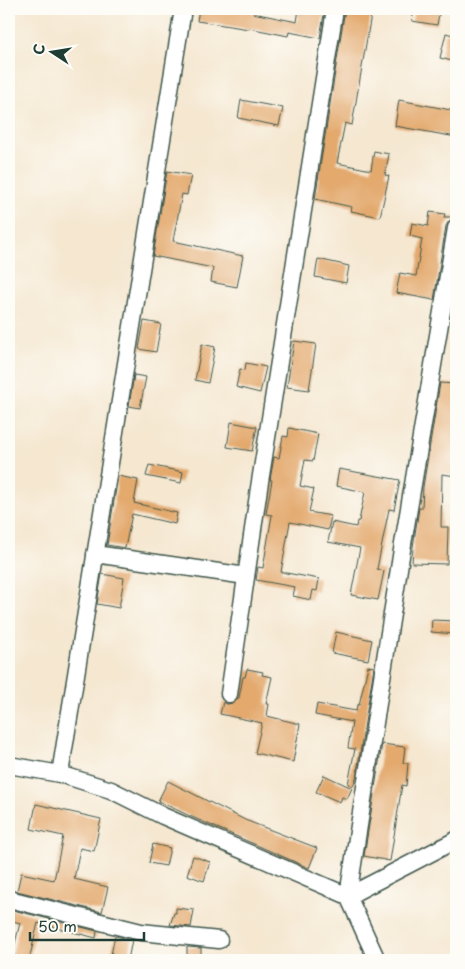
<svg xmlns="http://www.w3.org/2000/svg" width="465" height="969" viewBox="0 0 465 969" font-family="'Playpen Sans',sans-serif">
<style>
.building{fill:#e3a96d}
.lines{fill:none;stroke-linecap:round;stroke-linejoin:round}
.minor-casing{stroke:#3f564b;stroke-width:19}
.minor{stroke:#fff;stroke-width:16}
</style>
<rect width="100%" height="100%" fill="#fdfcf7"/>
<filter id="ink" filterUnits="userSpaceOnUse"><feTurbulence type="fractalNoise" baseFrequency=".02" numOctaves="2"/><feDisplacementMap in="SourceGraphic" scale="10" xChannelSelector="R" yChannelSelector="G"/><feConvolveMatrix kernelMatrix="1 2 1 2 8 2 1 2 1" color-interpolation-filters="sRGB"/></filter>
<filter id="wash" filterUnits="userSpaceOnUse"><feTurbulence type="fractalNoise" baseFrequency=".0096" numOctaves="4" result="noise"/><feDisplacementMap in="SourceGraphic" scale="20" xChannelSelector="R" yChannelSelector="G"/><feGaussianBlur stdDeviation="1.12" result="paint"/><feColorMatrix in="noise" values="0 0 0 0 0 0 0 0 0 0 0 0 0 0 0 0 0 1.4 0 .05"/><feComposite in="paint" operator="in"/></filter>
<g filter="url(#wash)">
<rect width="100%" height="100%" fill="#f5e7d0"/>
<g id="blocks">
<g class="building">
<polygon points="199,9 254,9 253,13 297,22 299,9 324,14 320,38 289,32 288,36 249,28 249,29 197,21"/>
<polygon points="345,9 372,9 352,125 345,123 337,163 371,170 374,151 389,154 385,175 389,176 380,217 351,211 352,207 315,199"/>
<polygon points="414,9 440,9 437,25 412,21"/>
<polygon points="446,33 456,36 456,62 440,58"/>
<polygon points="241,100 283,108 279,126 238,118"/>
<polygon points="399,100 456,111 456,137 395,126"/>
<polygon points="167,171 191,175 187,195 182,194 173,241 243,256 237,287 211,282 213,268 153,256"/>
<polygon points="430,212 445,214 444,217 456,217 449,221 446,226 434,300 396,293 400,273 416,276 422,239 410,236 412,223 428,226"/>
<polygon points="318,259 349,266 346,283 315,277"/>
<polygon points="144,321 161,324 156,352 139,349"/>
<polygon points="294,341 316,344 309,390 287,387"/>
<polygon points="202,344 215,347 208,383 195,380"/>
<polygon points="246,363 266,367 260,393 236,387 240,369 245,370"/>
<polygon points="134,375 146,377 140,408 129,406"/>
<polygon points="440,383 456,384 456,476 442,474 441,527 448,527 447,564 412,563 413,547 419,508 422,508 423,487"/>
<polygon points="231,422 257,427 252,451 227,447"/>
<polygon points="289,428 318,434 313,461 305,460 300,486 314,489 309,512 331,516 328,530 290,522 281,572 319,579 317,591 313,590 311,600 293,596 295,587 256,580 258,567 263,568 272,515 266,514 272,480 270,480 274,457 279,458 283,436 288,437"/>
<polygon points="149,465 183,472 181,483 146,476"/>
<polygon points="339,469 400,480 394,510 389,509 377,569 384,571 378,600 351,595 360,548 328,542 332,522 356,527 357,521 359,521 365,492 336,486"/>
<polygon points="118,476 138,480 134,503 177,513 175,524 132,514 125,548 107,545"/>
<polygon points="102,574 124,578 119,608 97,604"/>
<polygon points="432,620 456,621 456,634 431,632"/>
<polygon points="336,632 372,640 368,660 332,653"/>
<polygon points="368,666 374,667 356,778 353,786 348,784 355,749 348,748 352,722 315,715 317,704 356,711 357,705 359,705"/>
<polygon points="247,669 263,672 262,675 272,677 266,704 269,704 267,716 300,724 293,762 255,753 262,723 220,714 223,702 227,704 234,703 238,698 239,698 243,677 245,677"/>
<polygon points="382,744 405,747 403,763 408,763 406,786 402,785 390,861 364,856"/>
<polygon points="324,775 352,788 347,799 342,797 340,802 316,792"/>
<polygon points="168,781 245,820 317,848 309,868 192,817 158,801"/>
<polygon points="36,804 101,819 94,851 80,848 74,879 108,887 102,912 17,891 21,873 54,880 63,836 31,829"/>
<polygon points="153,844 170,848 166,866 149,863"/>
<polygon points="193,856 210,862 204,881 187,875"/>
<polygon points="176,908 194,910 191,927 170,925 174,913 176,913"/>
<polygon points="9,909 97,931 96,938 38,923 29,960 12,955 20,923 9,920"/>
<polygon points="115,936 132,940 128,960 110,959"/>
<polygon points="187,947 201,948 201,960 187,960"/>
</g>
</g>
</g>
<g filter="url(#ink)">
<use href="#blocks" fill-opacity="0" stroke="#3f564b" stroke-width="1"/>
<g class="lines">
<g class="minor-casing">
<g id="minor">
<polyline points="183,9 60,774 111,790 163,816 348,896 456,840"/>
<polyline points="95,554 246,576"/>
<polyline points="229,694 259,488 335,9"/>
<polyline points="9,765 60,774"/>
<polyline points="9,899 141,932 219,940"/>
<polyline points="377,960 348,896 401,556 456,228"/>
</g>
</g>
<use href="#minor" class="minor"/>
</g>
</g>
<rect width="465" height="969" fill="none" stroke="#fdfcf7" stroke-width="30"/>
<g transform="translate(52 52) rotate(282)" stroke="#fdfcf7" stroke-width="4" paint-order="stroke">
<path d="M0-4L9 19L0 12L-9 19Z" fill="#1f3d34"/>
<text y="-8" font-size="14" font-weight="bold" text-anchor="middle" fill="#1f3d34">С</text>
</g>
<path d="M30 932v8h114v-8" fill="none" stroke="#1f3d34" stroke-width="2.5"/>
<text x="38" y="932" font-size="15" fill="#1f3d34" stroke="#fdfcf7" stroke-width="4" paint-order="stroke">50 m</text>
</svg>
